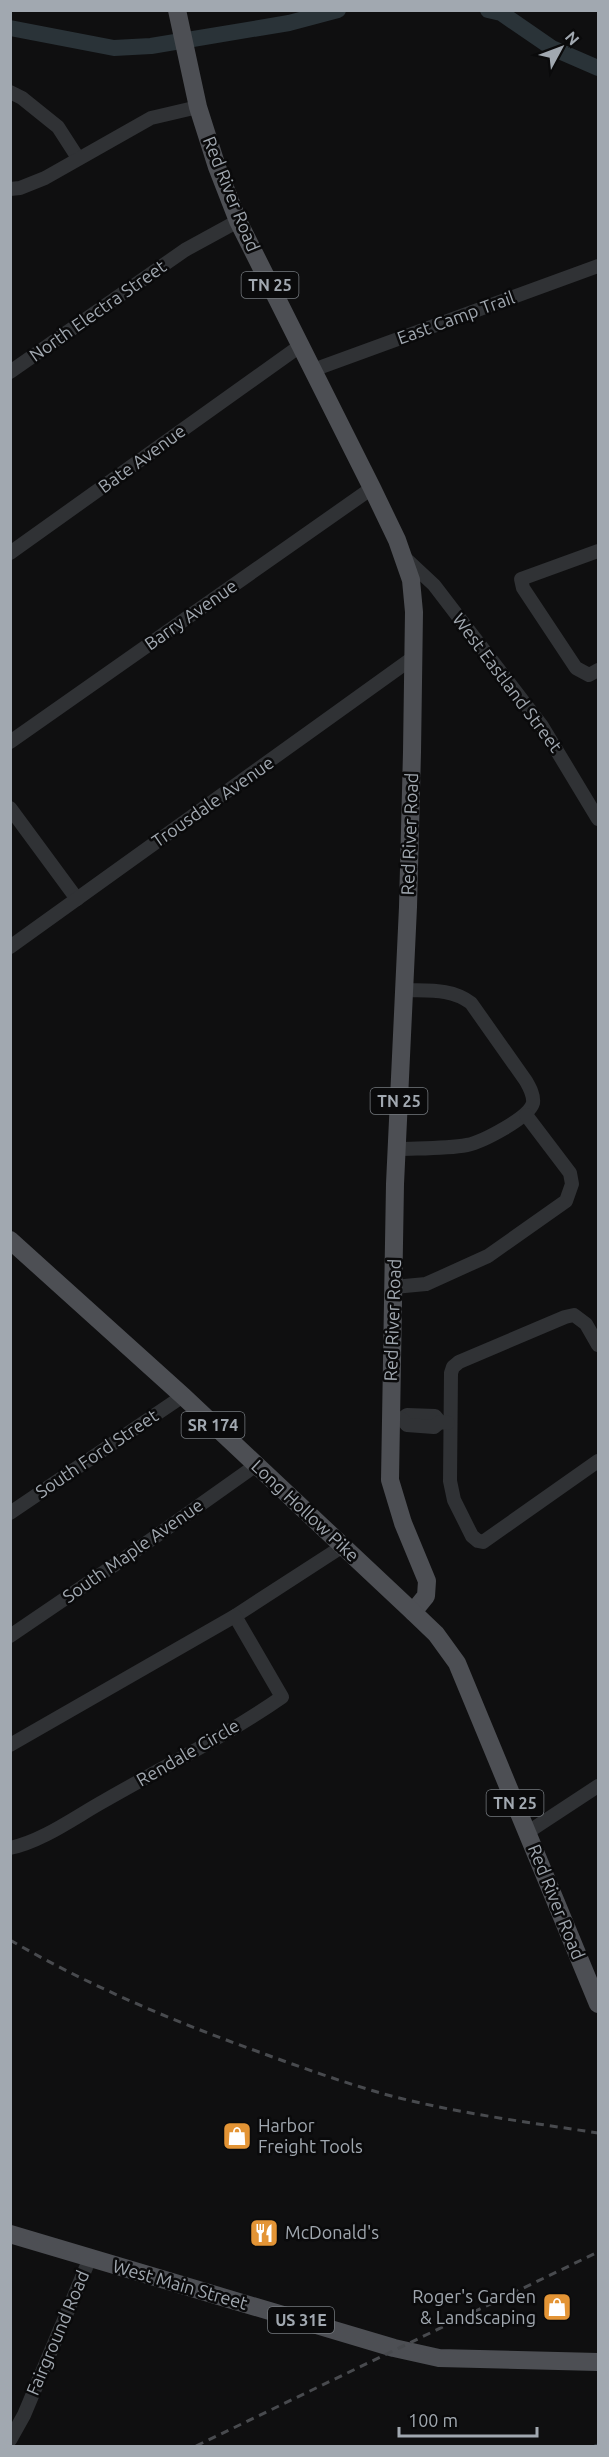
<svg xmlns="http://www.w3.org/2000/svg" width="609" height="2457" viewBox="0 0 609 2457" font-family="Ubuntu,sans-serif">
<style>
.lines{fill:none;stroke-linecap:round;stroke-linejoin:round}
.stream{stroke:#2a3338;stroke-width:3}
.river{stroke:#2a3338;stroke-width:16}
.minor{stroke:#303235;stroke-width:14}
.major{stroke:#4d4f54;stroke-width:18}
.rail{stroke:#484a4e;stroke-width:3;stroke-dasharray:8 6;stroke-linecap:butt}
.labels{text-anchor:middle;stroke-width:5;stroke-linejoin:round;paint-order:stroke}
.shield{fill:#0a0a0b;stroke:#74797e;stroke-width:1.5}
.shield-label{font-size:16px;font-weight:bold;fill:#a1a8b0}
.street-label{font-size:18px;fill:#a1a8b0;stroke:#0a0a0b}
.poi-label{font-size:18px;fill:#a1a8b0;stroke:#0a0a0b;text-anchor:start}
</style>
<rect width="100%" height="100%" fill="#0f0f10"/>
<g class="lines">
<polyline class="stream" points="595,2446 598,2445"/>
<g class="river">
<polyline points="488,10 501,13 552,48 598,68"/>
<polyline points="10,28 114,48 151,46 289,23 338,10"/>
</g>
<g class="minor">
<polyline points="10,92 22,98 58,127 78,158"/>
<polyline points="10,189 20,188 45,178 151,118 198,107"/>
<polyline points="313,370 598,266"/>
<polyline points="10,372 185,250 238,221"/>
<polyline points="598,551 521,579 523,588 576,668 589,675 598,670"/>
<polyline points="10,553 300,346"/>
<polyline points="404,557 434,585 542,726 598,819"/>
<polyline points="10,742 372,488"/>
<polyline points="10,808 77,899"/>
<polyline points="10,947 414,657"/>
<path d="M 397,1149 C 419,1148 445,1149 467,1145 C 482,1142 529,1118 533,1103 C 534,1095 530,1088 526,1081 L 471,1003 C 451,988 428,991 404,990"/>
<polyline points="394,1287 426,1284 488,1256 566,1201 572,1184 570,1173 526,1115"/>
<polyline points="598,1345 586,1324 574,1315 565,1317 459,1362 453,1367 451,1373 450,1481 454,1500 472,1536 478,1541 483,1542 598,1461"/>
<polyline points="390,1419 402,1419 407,1415 435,1416 440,1422"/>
<polyline points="402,1419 407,1425 434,1427 440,1422 448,1423"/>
<polyline points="10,1513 183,1396"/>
<polyline points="235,1616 343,1546"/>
<polyline points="10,1636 135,1551 255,1466"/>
<path d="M 10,1745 L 235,1616 L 282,1697 C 226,1736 163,1767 104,1801 C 75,1817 43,1841 10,1848"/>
<polyline points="528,1832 598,1786"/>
<polyline points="10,2440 24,2415 90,2258"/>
</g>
<g class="major">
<polyline points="177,10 198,107 217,167 238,221 372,488 397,540 411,580 414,612 412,752 408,907 395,1184 390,1480 403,1523 427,1581 426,1596 413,1612"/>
<polyline points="10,1240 183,1396 413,1612 436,1634 457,1663 598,2004"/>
<polyline points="10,2234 394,2348 439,2358 598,2362"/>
</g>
<g class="rail">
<path d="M 10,1940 C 89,1986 173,2021 259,2052 C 300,2067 342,2082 384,2094 C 454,2113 527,2122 598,2133"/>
<polyline points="196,2446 598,2252"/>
</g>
</g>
<defs>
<g id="shop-square" transform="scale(1.5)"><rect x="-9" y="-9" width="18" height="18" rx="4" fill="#e39435" stroke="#0a0a0b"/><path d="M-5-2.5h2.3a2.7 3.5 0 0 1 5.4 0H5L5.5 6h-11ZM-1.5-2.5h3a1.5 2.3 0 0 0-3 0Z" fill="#fff"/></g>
<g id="restaurant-square" transform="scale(1.5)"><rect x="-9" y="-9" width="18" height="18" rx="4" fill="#e39435" stroke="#0a0a0b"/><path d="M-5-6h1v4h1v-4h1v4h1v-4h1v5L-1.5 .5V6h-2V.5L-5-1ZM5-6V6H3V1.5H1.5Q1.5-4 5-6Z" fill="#fff"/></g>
</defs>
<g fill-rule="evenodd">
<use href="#shop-square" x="237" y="2136"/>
<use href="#restaurant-square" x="264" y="2233"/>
<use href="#shop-square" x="557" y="2307"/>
</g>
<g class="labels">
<g class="shield">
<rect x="241.5" y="272" width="57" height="26" rx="4.5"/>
<rect x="370.5" y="1088" width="57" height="26" rx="4.5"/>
<rect x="181.5" y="1412" width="63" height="26" rx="4.5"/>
<rect x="486.5" y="1790" width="57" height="26" rx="4.5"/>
<rect x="268" y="2307" width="66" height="26" rx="4.5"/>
</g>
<g class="shield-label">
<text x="270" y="291">TN 25</text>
<text x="399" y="1107">TN 25</text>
<text x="213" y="1431">SR 174</text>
<text x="515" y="1809">TN 25</text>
<text x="301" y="2326">US 31E</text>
</g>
<g class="street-label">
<text transform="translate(231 194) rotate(68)" y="6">Red River Road</text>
<text transform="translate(98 311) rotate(-35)" y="6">North Electra Street</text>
<text transform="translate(456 318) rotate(-20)" y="6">East Camp Trail</text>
<text transform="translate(142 459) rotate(-36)" y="6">Bate Avenue</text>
<text transform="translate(191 615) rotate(-35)" y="6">Barry Avenue</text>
<text transform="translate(507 683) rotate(53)" y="6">West Eastland Street</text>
<text transform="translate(213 802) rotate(-35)" y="6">Trousdale Avenue</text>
<text transform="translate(410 834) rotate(-88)" y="6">Red River Road</text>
<text transform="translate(393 1320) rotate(-88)" y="6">Red River Road</text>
<text transform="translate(97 1454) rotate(-34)" y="6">South Ford Street</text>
<text transform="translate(305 1511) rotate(43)" y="6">Long Hollow Pike</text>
<text transform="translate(133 1551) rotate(-35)" y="6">South Maple Avenue</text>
<text transform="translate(188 1753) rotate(-30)" y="6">Rendale Circle</text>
<text transform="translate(556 1902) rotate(68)" y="6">Red River Road</text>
<text transform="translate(180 2285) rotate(16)" y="6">West Main Street</text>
<text transform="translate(58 2333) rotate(-67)" y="6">Fairground Road</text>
</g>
<g class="poi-label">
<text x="258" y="2132">Harbor<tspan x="258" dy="21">Freight Tools</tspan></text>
<text x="285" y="2239">McDonald's</text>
<text x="536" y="2303" text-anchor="end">Roger's Garden<tspan x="536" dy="21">&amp; Landscaping</tspan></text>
</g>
</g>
<rect width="609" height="2457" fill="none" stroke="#a1a8b0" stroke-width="24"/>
<g transform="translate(561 48) rotate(49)" stroke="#0a0a0b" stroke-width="4.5" paint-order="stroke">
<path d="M0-4.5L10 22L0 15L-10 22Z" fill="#a1a8b0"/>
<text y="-9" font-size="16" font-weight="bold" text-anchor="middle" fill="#a1a8b0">N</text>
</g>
<path d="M399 2427v9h138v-9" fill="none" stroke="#a1a8b0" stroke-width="3"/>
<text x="408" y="2427" font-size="18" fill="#a1a8b0" stroke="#0a0a0b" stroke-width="4.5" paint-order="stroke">100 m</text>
</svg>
